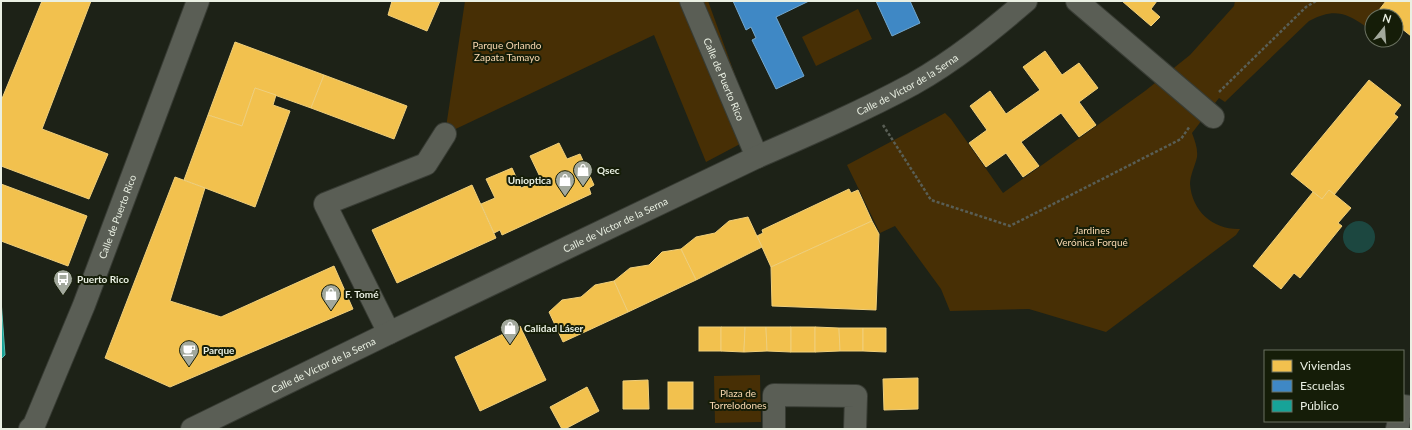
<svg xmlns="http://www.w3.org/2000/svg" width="1412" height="430" viewBox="0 0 1412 430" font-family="Lato,sans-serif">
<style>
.green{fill:#472f05}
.water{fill:#1c4740}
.homes{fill:#f2c14e;stroke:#f0cf7b}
.schools{fill:#3f88c5;stroke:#72a7ce}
.public{fill:#17a398;stroke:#56baae}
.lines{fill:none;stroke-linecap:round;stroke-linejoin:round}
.minor-casing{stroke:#383c34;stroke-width:24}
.path{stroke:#595e55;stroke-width:2.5;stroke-dasharray:3 2;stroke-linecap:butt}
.minor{stroke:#5a5e55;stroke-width:22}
.labels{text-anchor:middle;stroke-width:4;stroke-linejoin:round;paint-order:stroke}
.park-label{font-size:10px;fill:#fad9b1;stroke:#151d08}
.street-label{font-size:10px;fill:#eaf0e3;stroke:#151d08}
.poi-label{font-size:10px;font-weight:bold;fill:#eaf0e3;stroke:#151d08;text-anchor:start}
</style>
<rect width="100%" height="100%" fill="#1d2217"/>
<g class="green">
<polygon points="465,1 708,1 757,135 706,162 654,35 445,134"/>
<path d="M 1235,1 L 1386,1 L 1365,26 C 1344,11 1332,9 1309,21 L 1228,99 L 1225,102 L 1219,98 L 1192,133 C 1195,141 1198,149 1197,157 C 1195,166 1190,175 1190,184 C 1192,212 1214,230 1240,229 L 1236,235 L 1106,332 L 1029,309 L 950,311 L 941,289 L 895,226 L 880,233 L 847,165 L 945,113 L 951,119 L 1003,193 L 1145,91 L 1190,55 L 1234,6 Z"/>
<polygon points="858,9 872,39 816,66 802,37"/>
<polygon points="760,375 761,422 715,423 714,376"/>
</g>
<circle class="water" cx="1359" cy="237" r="16"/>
<g class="homes">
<polygon points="42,1 91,1 42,129 108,154 89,199 1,166 1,101"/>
<polygon points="392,1 440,1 427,31 388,15"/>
<polygon points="1122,1 1157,1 1151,9 1160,17 1151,26"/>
<polygon points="1386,1 1411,1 1411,36 1396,24 1396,16 1386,16 1379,10"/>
<polygon points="235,42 324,75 311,108 255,88 242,126 208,115"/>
<polygon points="1045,51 1062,75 1079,63 1098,88 1079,102 1096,125 1079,137 1061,113 1021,142 1039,166 1023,177 1006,153 986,167 969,143 987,130 970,106 990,91 1006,114 1040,90 1023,67"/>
<polygon points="324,75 407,106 394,139 311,108"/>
<polygon points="1369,80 1401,105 1394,114 1398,117 1334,195 1329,190 1322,199 1291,174"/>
<polygon points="255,88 276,95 273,105 290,111 255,207 184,180 208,115 242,126"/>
<polygon points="559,143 567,159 580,154 594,185 589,188 591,194 502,235 500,230 494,233 481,204 495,198 486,179 512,168 521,188 541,179 530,156"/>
<polygon points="175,177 205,188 170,301 221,317 334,266 353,309 170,387 105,358"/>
<polygon points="1,184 87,216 68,266 1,241"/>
<polygon points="472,185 496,238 397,283 372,230"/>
<polygon points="849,189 851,193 858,190 872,221 771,267 757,236 763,233 762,230"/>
<polygon points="1329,190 1351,208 1338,223 1342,226 1300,278 1294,273 1281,289 1253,266 1313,192 1322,199"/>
<polygon points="748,217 762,247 696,280 681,249 696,237 715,233 729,221"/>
<polygon points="872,221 879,234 876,310 772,306 771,267"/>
<polygon points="681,249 696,280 628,312 614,281 630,268 649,265 662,252"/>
<polygon points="614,281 628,312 563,342 549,312 562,300 581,297 595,285"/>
<polygon points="520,326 546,380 480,411 455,357"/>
<rect x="699" y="327" width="22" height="24"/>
<polygon points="721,327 745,327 744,352 721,351"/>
<polygon points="745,327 766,327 767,351 744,352"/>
<polygon points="766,327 791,327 791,352 767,351"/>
<rect x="791" y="327" width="24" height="25"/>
<polygon points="815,327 839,328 840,351 815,352"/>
<polygon points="839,328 863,328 863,351 840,351"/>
<polygon points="863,328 886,328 886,352 863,351"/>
<polygon points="918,378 918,409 884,410 883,379"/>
<polygon points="648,380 649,409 623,409 623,381"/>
<rect x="668" y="382" width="25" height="27"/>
<polygon points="587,387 599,411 565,429 562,429 550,407"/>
</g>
<g class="schools">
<polygon points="733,1 809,1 776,17 804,76 776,89 752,40 756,38 751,27 746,30"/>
<polygon points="876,1 910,1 920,23 892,36"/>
</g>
<polygon class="public" points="1,300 5,355 1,359"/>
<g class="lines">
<g class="minor-casing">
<g id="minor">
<path id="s1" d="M 691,1 L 757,157"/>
<polyline points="1077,1 1213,117"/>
<polyline points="389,333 325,204 426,164 445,134"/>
<polyline points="1403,406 1411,407"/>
<path id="s2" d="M 30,429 L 34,425 L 84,305 L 198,1"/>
<path id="s3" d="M 192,429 L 389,333 L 757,157 C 810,134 863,111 913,84 C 954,61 991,31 1026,1"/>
<polyline points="774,429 774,395 856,396 855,429"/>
<polyline points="1397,429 1399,421"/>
</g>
</g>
<g class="path">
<polyline points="1219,92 1306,7 1316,1"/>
<polyline points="883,125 931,200 1010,226 1181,139 1190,126"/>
</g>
<use href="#minor" class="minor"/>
</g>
<defs>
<g id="shop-pin" transform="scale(1)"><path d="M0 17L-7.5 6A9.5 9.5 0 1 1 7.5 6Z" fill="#a2a89c" stroke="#151d08"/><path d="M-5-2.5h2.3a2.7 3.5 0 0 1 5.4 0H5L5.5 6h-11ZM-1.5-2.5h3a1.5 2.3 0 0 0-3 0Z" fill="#fff"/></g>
<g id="bus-pin" transform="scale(1)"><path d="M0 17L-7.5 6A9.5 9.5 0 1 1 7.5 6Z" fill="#a2a89c" stroke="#151d08"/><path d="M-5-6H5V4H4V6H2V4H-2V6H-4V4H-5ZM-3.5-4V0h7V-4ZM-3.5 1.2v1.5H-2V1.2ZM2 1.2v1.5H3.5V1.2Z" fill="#fff"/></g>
<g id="cafe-pin" transform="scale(1)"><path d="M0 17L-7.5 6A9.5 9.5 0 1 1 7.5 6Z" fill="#a2a89c" stroke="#151d08"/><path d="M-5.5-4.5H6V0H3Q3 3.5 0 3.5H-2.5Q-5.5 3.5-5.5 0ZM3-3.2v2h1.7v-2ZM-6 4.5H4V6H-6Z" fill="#fff"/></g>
</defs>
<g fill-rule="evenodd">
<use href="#shop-pin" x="583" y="170"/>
<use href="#shop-pin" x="565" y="180"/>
<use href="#bus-pin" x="63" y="279"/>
<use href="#shop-pin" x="331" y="294"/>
<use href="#shop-pin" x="510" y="328"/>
<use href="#cafe-pin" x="189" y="350"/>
</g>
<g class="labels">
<g class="park-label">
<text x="507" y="49">Parque Orlando<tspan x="507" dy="12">Zapata Tamayo</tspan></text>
<text x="1092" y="234">Jardines<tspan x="1092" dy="12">Verónica Forqué</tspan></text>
<text x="738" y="397">Plaza de<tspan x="738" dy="12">Torrelodones</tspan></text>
</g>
<g class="street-label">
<text dy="4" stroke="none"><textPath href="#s1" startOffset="85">Calle de Puerto Rico</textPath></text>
<text dy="4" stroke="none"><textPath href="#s3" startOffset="794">Calle de Víctor de la Serna</textPath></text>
<text dy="4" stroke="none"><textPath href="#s2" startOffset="230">Calle de Puerto Rico</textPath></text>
<text dy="4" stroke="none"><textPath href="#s3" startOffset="470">Calle de Víctor de la Serna</textPath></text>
<text dy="4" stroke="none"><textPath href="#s3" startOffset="146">Calle de Víctor de la Serna</textPath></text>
</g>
<g class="poi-label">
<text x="597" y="174">Qsec</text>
<text x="551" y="184" text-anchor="end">Unioptica</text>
<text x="77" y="283">Puerto Rico</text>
<text x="345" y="298">F. Tomé</text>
<text x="524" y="332">Calidad Láser</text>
<text x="203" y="354">Parque</text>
</g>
</g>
<rect width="1412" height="430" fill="none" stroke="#eaf0e3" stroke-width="4"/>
<rect x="1264" y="350" width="140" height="72" fill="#151d08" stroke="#6a7160"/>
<rect x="1272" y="360" width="20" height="12" fill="#f2c14e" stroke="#6a7160"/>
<text x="1300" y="370" font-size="12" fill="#eaf0e3">Viviendas</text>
<rect x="1272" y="380" width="20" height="12" fill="#3f88c5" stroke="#6a7160"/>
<text x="1300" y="390" font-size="12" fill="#eaf0e3">Escuelas</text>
<rect x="1272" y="400" width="20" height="12" fill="#17a398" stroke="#6a7160"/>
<text x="1300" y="410" font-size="12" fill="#eaf0e3">Público</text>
<g transform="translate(1384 28) rotate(17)"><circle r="19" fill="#151d08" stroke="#6a7160"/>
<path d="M0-3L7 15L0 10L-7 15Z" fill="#a2a89c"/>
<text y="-6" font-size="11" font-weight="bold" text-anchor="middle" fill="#eaf0e3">N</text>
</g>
</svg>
